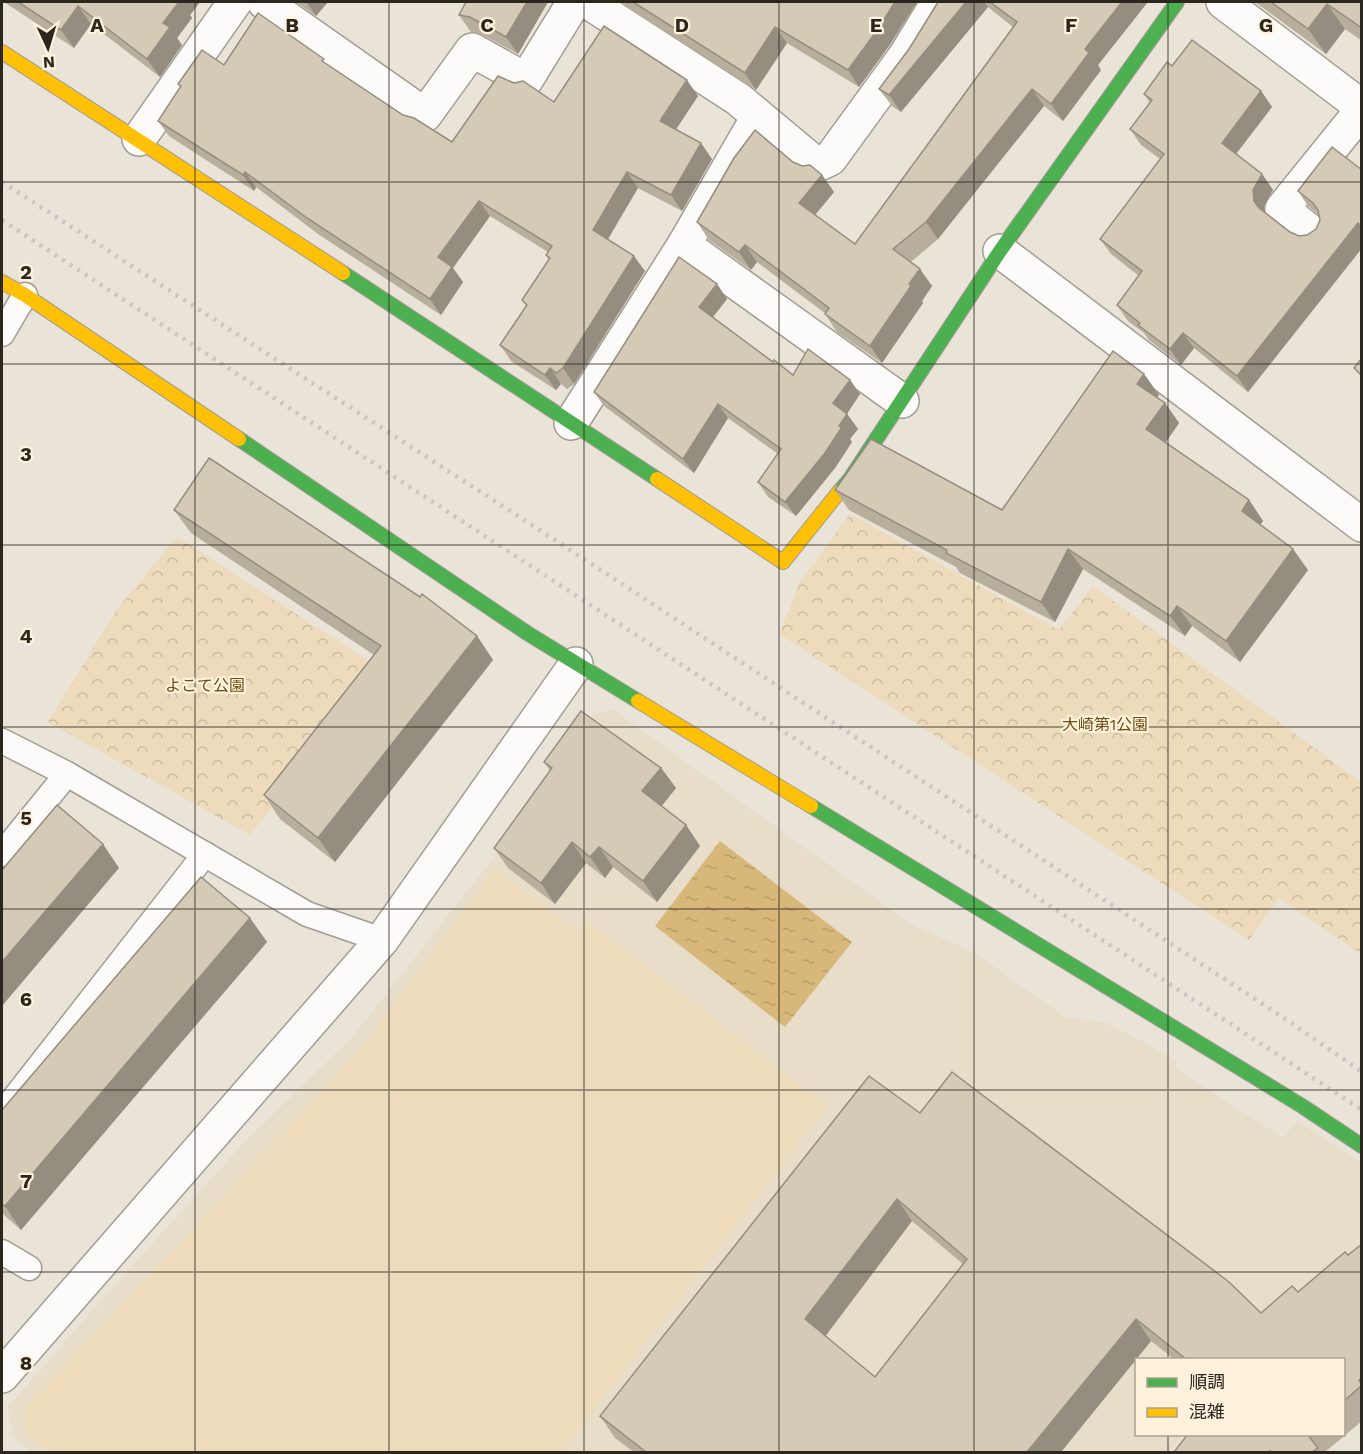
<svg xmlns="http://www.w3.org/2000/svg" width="1363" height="1454" viewBox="0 0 1363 1454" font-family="'Work Sans','Noto Sans JP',sans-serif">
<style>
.built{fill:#e8ddc9}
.park{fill:url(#park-crowns)}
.garden{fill:#eddbbb}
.water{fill:url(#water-ripples)}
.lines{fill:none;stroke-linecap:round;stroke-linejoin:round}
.lane-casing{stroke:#a29d94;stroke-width:27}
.street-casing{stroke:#a29d94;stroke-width:36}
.fast-casing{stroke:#a29d94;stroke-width:16}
.slow-casing{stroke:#a29d94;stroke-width:16}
.lane{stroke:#fcfbf9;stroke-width:24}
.street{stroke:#fcfbf9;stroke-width:33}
.fast{stroke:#4caf50;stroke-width:14}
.slow{stroke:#ffc107;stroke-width:14}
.rail{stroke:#c9c7c4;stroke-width:4.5;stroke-dasharray:3 6;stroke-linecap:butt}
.wall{fill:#b7ae9c;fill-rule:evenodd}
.shaded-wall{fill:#958d7f}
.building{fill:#d5cab5;stroke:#958d7f;stroke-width:1.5;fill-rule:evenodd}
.grid{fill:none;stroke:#2b271f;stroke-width:1.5;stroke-opacity:0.55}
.labels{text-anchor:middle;stroke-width:4.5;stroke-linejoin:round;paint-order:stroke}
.park-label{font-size:16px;fill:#6d5011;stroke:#fef2dd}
.grid-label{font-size:20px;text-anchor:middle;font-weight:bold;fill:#2b271f;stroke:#fef2dd;stroke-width:4.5;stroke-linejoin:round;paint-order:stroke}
</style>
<defs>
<pattern id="park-crowns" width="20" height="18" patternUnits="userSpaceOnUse" patternTransform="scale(1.5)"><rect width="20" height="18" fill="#eddbbb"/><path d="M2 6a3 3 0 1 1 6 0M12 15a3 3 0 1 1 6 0" fill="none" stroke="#cbbca0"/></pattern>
<pattern id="water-ripples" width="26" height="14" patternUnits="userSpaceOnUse" patternTransform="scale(1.5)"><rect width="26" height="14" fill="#d7b77a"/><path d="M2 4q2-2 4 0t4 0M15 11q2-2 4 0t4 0" fill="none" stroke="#b99d69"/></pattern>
</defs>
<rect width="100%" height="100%" fill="#e9e3d8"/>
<polygon class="built" points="612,709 913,925 975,953 1065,1017 1108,1023 1176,1060 1175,1068 1283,1138 1297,1121 1361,1163 1361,1261 1247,1359 1136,1360 1136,1434 1184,1435 1169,1452 31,1452 13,1437 8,1407 102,1299 242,1145 353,1036 506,842 592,716"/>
<g class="park">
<polygon points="850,514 1059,630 1093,586 1361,782 1361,954 1279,898 1249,940 779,634 800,582"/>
<polygon points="177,537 375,665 324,741 250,835 48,722 117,609"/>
</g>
<polygon class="garden" points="495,868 577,932 588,922 828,1106 561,1452 52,1452 25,1433 24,1407 121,1306 363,1046"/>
<polygon class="water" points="720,841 852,942 785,1027 655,926"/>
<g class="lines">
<g class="lane-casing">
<g id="lane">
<polyline points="2,334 25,295"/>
<polyline points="2,741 67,774 307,914 382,940"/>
<polyline points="2,854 67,774"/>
<polyline points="2,1114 205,854"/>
<polyline points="2,1252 29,1268"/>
</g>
</g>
<g class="street-casing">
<g id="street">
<polyline points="264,2 425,115 472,50 526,80 574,2"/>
<polyline points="588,2 738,99 817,165 830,159 905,56 938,2"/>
<polyline points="1223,2 1362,107"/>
<polyline points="139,139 235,2"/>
<polyline points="1312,233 1282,209 1362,110"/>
<polyline points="684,245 902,401"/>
<polyline points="1000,251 1362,525"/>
<polyline points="571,423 684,245 758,117"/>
<polyline points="2,1376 382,940 576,664"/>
</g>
</g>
<g class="fast-casing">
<g id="fast">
<polyline points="343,273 657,479"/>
<polyline points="239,439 527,633 638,701"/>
<polyline points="839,492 850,479 1000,251 1177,2"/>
<polyline points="811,806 1302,1106 1362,1146"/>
</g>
</g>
<g class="slow-casing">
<g id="slow">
<polyline points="2,52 343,273"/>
<polyline points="2,282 25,295 239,439"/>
<polyline points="657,479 783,562 839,492"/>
<polyline points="638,701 811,806"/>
</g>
</g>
<use href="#lane" class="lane"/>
<use href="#street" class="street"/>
<use href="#fast" class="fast"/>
<use href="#slow" class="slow"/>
<g class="rail">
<polyline points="2,182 558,542 1281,1016 1362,1072"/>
<polyline points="2,220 1362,1110"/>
</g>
</g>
<g class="wall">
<polygon points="4,2 200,2 190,15 192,18 177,38 182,45 160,77 91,24 74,48"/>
<polygon points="296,2 328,2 316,16"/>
<polygon points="466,2 548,2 518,54 481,34 471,32 459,15"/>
<polygon points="619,2 917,2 889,46 859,87 787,43 756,90"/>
<polygon points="938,2 1146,2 1147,3 1098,65 1101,70 1063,121 1044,106 938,239 911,262 932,286 922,301 923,303 882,363 837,332 825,314 826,314 757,262 751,270 709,240 697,222 793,162 822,175 834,192 815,215 855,244 1013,27 988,7 901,112 892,106 879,89 909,49"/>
<polygon points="1255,2 1362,2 1362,41 1345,29 1326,54"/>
<polygon points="327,64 403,115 452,142 554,102 698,96 676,129 712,159 682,211 638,188 607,239 645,271 574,384 567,389 561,384 556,390 511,361 500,345 526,305 522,300 549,260 546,255 548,252 490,216 453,268 463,282 441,315 318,234 256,187 254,191 169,136 158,121 180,87 178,84 224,65"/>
<polygon points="1172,66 1261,91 1272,107 1236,154 1262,174 1273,190 1264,206 1264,212 1290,232 1299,236 1307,235 1316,229 1320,220 1319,215 1308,206 1298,191 1362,170 1362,248 1248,392 1194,348 1181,365 1149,340 1144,333 1128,321 1117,305 1139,276 1111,254 1100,239 1160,159 1141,145 1130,129 1150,103 1144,94"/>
<polygon points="717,284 727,299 713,317 773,362 793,375 850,380 860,394 847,414 858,429 850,439 852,442 835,468 796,516 768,497 758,482 778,454 728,418 694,473 604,406 594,392"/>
<polygon points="1144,374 1159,395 1157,397 1165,403 1179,423 1166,442 1249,500 1263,521 1260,525 1308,570 1240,662 1192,626 1185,636 1083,569 1055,622 960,573 956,567 849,510 835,490 1002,510"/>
<polygon points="174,510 477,636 493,660 335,862 280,819 264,795 374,655 191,533"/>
<polygon points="544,762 661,768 676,788 661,806 686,825 700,846 657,902 613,867 605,878 586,863 555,904 508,868 494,848 550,771"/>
<polygon points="250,918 267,942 21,1230 2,1213 2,1110"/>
<path d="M 920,1113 L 1261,1313 L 1298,1292 L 1362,1244 L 1362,1421 L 1325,1452 L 1174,1452 L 1188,1434 L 1344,1434 L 1344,1359 L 1174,1359 L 1151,1341 L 1061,1452 L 634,1452 L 615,1438 L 600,1416 ZM 912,1221 L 963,1264 L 875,1377 L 825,1336 Z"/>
</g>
<g class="shaded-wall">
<polygon points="179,2 200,2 190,15 192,18 177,38 182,45 160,77 147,59 163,23"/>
<polygon points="306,2 328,2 316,16"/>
<polygon points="527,2 548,2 518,54 506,37"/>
<polygon points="895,2 917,2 889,46 859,87 848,70"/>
<polygon points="966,2 984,2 988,7 901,112 889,95"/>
<polygon points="1122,2 1146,2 1147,3 1098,65 1101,70 1063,121 1051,104 1085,49"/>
<polygon points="1327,4 1345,29 1326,54 1308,29"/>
<polygon points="78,6 91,24 74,48 61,30"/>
<polygon points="775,27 787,43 756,90 745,73"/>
<polygon points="687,80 698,96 671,137 660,121"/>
<polygon points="1032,89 1044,106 938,239 926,222"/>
<polygon points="1261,91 1272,107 1232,159 1222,143"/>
<polygon points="701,143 712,159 682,211 671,195"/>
<polygon points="245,172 256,187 254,191 243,175"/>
<polygon points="627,172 638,188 604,246 593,230"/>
<polygon points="1262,174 1273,190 1264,206 1265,216 1254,201 1253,190"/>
<polygon points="822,175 834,192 811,220 799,203"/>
<polygon points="479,201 490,216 453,268 463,282 441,315 430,299 438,257"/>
<polygon points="1358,223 1362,228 1362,248 1248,392 1237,376"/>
<polygon points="745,245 757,262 751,270 739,252"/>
<polygon points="634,256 645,271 574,384 563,368"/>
<polygon points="920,269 932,286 922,301 923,303 882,363 870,346 909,284"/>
<polygon points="717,284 727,299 709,322 699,307"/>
<polygon points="1183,333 1194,348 1181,365 1170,349"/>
<polygon points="550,368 561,384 556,390 545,375"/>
<polygon points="1144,374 1159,395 1152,404 1137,384"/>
<polygon points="850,380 860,394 844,418 833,403"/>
<polygon points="1165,403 1179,423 1161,449 1146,429"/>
<polygon points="718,404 728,418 694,473 683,459"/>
<polygon points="847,414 858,429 850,439 852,442 835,468 796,516 785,502"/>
<polygon points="1249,500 1263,521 1256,531 1242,511"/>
<polygon points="1068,549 1083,569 1055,622 1041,602"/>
<polygon points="1293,549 1308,570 1240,662 1226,641"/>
<polygon points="1177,606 1192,626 1185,636 1170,616"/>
<polygon points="477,636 493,660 335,862 318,838"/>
<polygon points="661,768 676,788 657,812 642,791"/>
<polygon points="686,825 700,846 657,902 643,881"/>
<polygon points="572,842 586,863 555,904 541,883"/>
<polygon points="103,844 119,868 2,1006 2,962"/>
<polygon points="599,847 613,867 605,878 590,857"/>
<polygon points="250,918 267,942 21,1230 5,1206"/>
<polygon points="897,1199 912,1221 821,1342 805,1319"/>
<polygon points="1136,1319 1151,1341 1061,1452 1027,1452"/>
</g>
<g class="building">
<polygon points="18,2 179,2 163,23 170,27 147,59 78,6 61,30"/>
<polygon points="466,2 527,2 506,37 470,17 459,15"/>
<polygon points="633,2 895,2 878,29 848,70 775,27 745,73"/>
<polygon points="938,2 966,2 889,95 879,89 909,49"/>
<polygon points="990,2 1122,2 1085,49 1089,53 1051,104 1032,89 926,222 893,249 920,269 909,284 911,286 870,346 825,314 829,308 745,245 739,252 697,222 734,158 755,130 793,162 802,166 810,165 822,175 799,203 855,244 1017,22"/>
<polygon points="1271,2 1362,2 1362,28 1327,4 1308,29"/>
<polygon points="258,13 324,59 322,61 403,115 414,118 452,142 498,76 514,83 523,81 554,102 604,26 687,80 660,121 701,143 671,195 627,172 593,230 634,256 563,368 556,373 550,368 545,375 500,345 527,305 522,300 550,258 546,255 552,246 479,201 438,257 452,267 430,299 307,218 245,172 243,175 158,121 181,86 178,84 202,50 224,65"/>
<polygon points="1192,40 1261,91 1222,143 1262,174 1253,190 1254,201 1259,208 1290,232 1299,236 1307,235 1316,229 1320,220 1318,210 1313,203 1298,191 1332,147 1362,170 1362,226 1358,223 1237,376 1183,333 1170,349 1138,325 1140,323 1117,305 1142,271 1100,239 1164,154 1130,129 1152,100 1144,94 1167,62 1172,66"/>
<polygon points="679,257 717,284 699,307 773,362 774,360 793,375 808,349 850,380 833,403 847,414 839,426 842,427 825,453 785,502 758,482 781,449 718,404 683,459 594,392"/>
<polygon points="1113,351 1144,374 1137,384 1165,403 1146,429 1249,500 1242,511 1293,549 1226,641 1177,606 1170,616 1068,549 1041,602 946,553 947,550 835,490 871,439 1002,510"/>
<polygon points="1362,358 1362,376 1354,368"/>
<polygon points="209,458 420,597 422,594 477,636 318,838 264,795 381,646 174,510"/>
<polygon points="581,711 661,768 642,791 686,825 643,881 599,847 590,857 572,842 541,883 494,848 552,768 544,762"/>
<polygon points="57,805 103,844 2,962 2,870"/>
<polygon points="201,877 250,918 5,1206 2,1204 2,1110"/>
<path d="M 952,1072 L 1229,1282 L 1261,1313 L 1292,1286 L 1298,1292 L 1345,1252 L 1348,1255 L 1362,1244 L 1362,1378 L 1359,1380 L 1362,1385 L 1344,1401 L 1344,1359 L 1186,1359 L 1136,1319 L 1027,1452 L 646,1452 L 600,1416 L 869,1076 L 920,1113 ZM 897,1199 L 967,1259 L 875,1377 L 805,1319 Z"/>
<polygon points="1188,1434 1307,1434 1318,1448 1312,1452 1271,1452 1270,1451 1268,1452 1174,1452"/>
</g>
<path class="grid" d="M 195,2 L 195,1452M 389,2 L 389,1452M 584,2 L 584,1452M 779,2 L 779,1452M 974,2 L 974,1452M 1168,2 L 1168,1360M 2,182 L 1362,182M 2,364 L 1362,364M 2,545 L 1362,545M 2,727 L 1362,727M 2,909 L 1362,909M 2,1090 L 1362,1090M 2,1272 L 1362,1272M 1168,1434 L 1168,1452"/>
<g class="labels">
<g class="park-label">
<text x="205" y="691">よこて公園</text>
<text x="1105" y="730">大崎第1公園</text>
</g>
</g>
<g class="grid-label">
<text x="97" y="32">A</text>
<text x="292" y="32">B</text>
<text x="487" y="32">C</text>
<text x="682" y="32">D</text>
<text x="876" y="32">E</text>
<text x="1071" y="32">F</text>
<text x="1266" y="32">G</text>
<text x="26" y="279">2</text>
<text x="26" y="461">3</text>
<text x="26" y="643">4</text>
<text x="26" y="825">5</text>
<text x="26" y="1006">6</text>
<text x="26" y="1188">7</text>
<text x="26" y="1370">8</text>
</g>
<rect width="1363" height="1454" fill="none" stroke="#2b271f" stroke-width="6"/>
<rect x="1135" y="1358" width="210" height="78" fill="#fef2dd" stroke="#aaa191" stroke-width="1.5"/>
<rect x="1147" y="1378" width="30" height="9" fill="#4caf50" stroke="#aaa191" stroke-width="1.5"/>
<text x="1189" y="1388" font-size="18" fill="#2b271f">順調</text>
<rect x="1147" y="1408" width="30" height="9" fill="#ffc107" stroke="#aaa191" stroke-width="1.5"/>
<text x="1189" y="1418" font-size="18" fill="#2b271f">混雑</text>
<g transform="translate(48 48) rotate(176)" stroke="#fef2dd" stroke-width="4.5" paint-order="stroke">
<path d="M0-4.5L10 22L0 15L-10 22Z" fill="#2b271f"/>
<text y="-9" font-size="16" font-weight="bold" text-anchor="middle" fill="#2b271f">N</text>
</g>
</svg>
